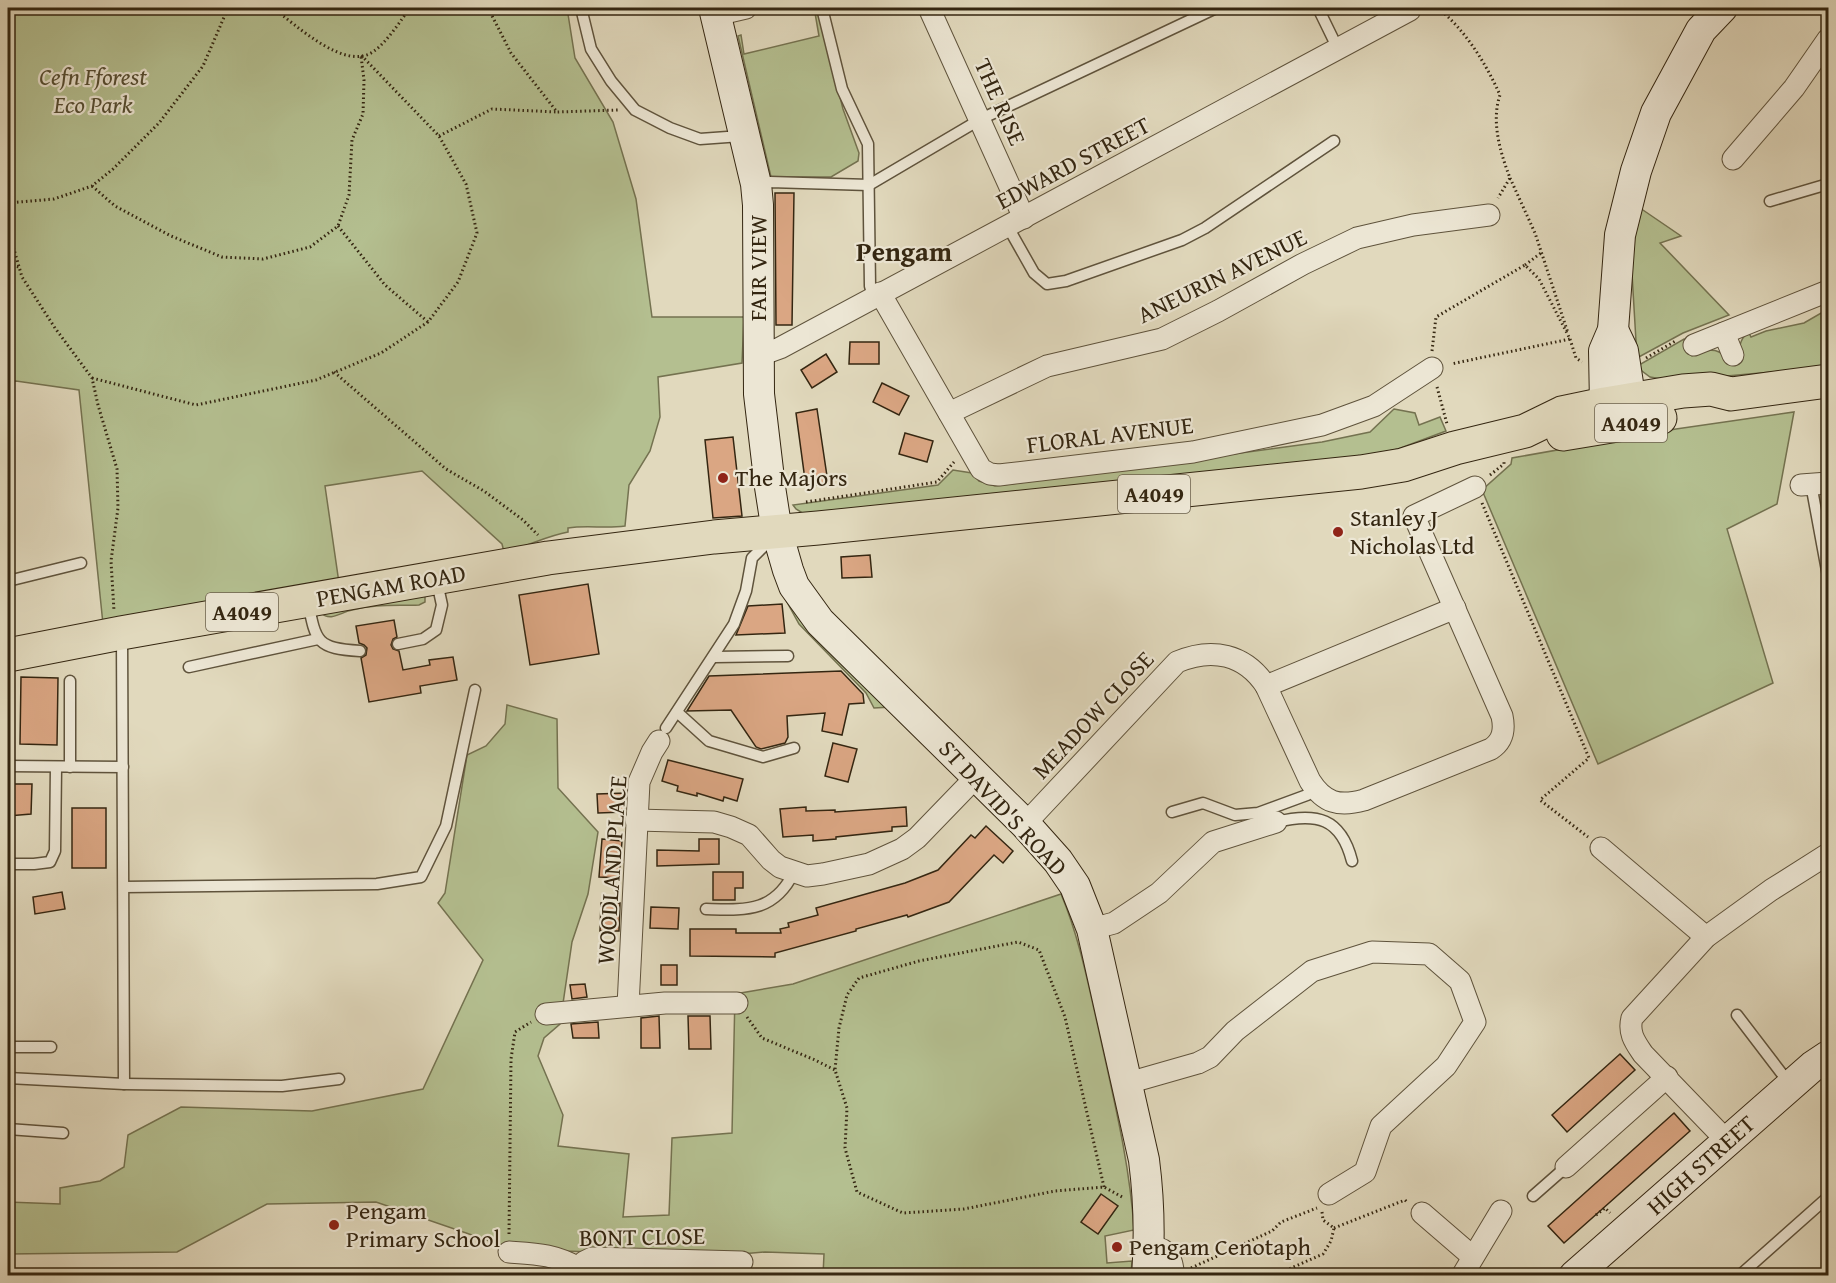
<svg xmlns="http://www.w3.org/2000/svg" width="1836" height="1283" viewBox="0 0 1836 1283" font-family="'Gentium Book Plus',serif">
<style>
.green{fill:#b4bf90;stroke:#747250;stroke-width:1.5}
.building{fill:#daa683;stroke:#342611;stroke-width:1.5}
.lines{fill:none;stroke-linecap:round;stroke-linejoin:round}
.lane-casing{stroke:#5f533c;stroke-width:13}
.street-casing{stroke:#5f533c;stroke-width:23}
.secondary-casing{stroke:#342611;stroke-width:32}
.primary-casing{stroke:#342611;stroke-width:35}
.path{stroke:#342611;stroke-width:3;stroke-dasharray:1.5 3;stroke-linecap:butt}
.lane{stroke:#ece6d4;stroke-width:10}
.street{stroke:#ece6d4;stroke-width:21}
.secondary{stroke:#ece6d4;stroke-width:30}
.primary{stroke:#e1d9bd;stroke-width:33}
.poi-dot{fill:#8f2418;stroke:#ece6d4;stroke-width:2}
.labels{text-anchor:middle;stroke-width:4.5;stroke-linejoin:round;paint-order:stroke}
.shield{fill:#ece6d4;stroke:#6b604c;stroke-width:1.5}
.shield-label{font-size:22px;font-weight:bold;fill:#342611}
.park-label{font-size:24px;font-style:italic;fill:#544c31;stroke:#ece6d4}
.street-label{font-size:24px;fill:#342611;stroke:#ece6d4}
.poi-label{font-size:24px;fill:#342611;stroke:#ece6d4;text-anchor:start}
.quarter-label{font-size:27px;font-weight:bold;fill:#342611;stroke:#ece6d4}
</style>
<rect width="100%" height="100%" fill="#e1d9bd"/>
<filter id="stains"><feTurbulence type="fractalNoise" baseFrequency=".00333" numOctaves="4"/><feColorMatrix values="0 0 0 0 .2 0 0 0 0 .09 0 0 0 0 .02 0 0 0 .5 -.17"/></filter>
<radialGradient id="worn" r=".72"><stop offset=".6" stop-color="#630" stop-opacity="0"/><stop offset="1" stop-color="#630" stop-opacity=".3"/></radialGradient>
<g class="green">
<path d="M 8,8 L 567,8 L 575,58 L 613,122 L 636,199 L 652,317 L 744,317 L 742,363 L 658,377 L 660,417 L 650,451 L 629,485 L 625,526 C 606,529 588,525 568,528 L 568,532 C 546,536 526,547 504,552 L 502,544 L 422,471 L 325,486 L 339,583 L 103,624 L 79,390 L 16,381 L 8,383 Z"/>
<polygon points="819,12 843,109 859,153 858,161 831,177 771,177 738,36 741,35 744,54 819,36 815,13"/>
<polygon points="1640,208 1681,236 1660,243 1729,315 1683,333 1637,358 1631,257"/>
<path d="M 1828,309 L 1828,367 L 1693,379 L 1668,380 L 1650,377 L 1642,371 L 1639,365 L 1684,339 L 1692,356 C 1705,351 1714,346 1725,356 L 1739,348 C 1741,342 1742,336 1749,333 L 1751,337 L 1766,331 L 1804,323 Z"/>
<polygon points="1394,409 1415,413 1419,425 1440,417 1446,431 1398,449 1347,460 804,514 796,509 793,505 938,485 953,470 972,473 979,481 995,486 1322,442 1370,432"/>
<polygon points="1794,412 1777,504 1727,529 1773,683 1598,764 1482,490 1511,464 1512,458 1676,429"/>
<polygon points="782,593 891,707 874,708 866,693 799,624"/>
<path d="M 425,595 L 425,602 L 419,605 C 396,606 375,604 352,610 C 341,612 331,622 321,613 Z"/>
<path d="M 507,705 L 557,719 L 558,788 L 598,832 L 588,894 L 572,942 L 560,1024 L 544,1038 L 538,1056 L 563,1115 L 558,1146 L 629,1154 L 623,1217 L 669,1215 L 672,1138 L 732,1133 L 735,994 L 793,984 L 1061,894 C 1080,939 1089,988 1100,1036 C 1114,1100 1130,1165 1134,1230 L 1105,1236 L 1107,1263 L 1132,1261 L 1131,1275 L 823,1276 L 824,1254 L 765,1252 L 718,1256 L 563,1251 L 501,1245 L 376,1202 L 267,1204 L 177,1252 L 8,1254 L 8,1202 L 60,1204 L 60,1188 L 100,1181 L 124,1167 L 128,1135 L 181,1107 L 312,1111 L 423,1089 L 483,960 L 438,903 L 445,893 L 467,755 L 486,746 L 505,724 Z"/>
</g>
<g class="building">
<polygon points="775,193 794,193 792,325 776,325"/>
<polygon points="850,342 879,342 879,364 849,364"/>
<polygon points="826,354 837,372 812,388 801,370"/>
<polygon points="882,383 909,396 899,415 873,402"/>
<polygon points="817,409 828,483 806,487 796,413"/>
<polygon points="905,433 933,441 927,462 899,454"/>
<polygon points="733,437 742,516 713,518 705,440"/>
<polygon points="870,555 872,577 842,578 841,557"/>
<polygon points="588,584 599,654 530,665 519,595"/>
<polygon points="782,604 785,633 736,635 748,606"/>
<polygon points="394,620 397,637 393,639 391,645 393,649 399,651 403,670 430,665 429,660 453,657 457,680 420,686 421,693 369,702 361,658 366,655 367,648 364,645 359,643 356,626"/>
<polygon points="841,671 863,694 864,703 849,704 842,735 822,731 825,713 787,716 788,737 785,743 761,749 756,747 731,710 687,711 709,676"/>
<polygon points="21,677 58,678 57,745 20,744"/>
<polygon points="833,743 857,749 848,782 825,776"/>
<polygon points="668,760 743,779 737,801 724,797 723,801 697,793 697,796 677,791 678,786 662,781"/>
<polygon points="8,784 32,784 31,814 8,816"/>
<polygon points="626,793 624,812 598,813 597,794"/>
<polygon points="806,807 806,811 835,810 835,812 906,807 907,826 892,827 892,831 836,837 836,839 813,841 813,835 783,837 780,809"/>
<rect x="72" y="808" width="34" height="60"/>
<polygon points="986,826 1013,851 1003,863 994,855 949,902 908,917 907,915 856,929 856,931 775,953 775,957 690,956 690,929 736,929 736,933 781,933 780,929 789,927 788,923 818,915 816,908 905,883 938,870 971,835 975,838"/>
<polygon points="602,839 622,841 619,878 599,877"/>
<polygon points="699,839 719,839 719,864 657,866 657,850 699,851"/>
<polygon points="713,872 743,872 743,888 735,888 735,900 713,900"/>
<polygon points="62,892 65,909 35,914 33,897"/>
<polygon points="601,903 620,903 619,931 600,931"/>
<polygon points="651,907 679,908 678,929 650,928"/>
<rect x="661" y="965" width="16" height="20"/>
<polygon points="585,984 587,997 572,999 570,985"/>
<polygon points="659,1016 660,1048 641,1048 641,1018"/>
<polygon points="688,1016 710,1016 711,1049 689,1049"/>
<polygon points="598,1022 599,1038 573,1038 571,1024"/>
<polygon points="1620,1054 1635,1070 1567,1132 1552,1115"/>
<polygon points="1674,1113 1690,1131 1564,1243 1548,1226"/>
<polygon points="1101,1194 1118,1206 1098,1234 1081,1222"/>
</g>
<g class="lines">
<g class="lane-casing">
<g id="lane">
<polyline points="581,8 591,49 611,81 635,110 670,128 700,139 741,136"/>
<polyline points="822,8 842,89 868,144 870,286 873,297"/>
<polyline points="1318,8 1338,49"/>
<polyline points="756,184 770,182 869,185 981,119 1216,8"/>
<polyline points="1770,201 1828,184"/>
<polyline points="1008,227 1034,273 1047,284 1066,281 1182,240 1205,228 1334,141"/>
<polyline points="1811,484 1828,576"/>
<polyline points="8,581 81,563"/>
<path d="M 308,602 C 316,643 317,648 360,651"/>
<polyline points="398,644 423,639 436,630 442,605 437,582"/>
<polyline points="715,657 788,656"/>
<polyline points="189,667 318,639"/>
<polyline points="677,712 709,741 763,757 794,748"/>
<polyline points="666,728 734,624 746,591 752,558 770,540"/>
<polyline points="8,766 123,767"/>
<polyline points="70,767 70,681"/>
<polyline points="1172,812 1203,803 1235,815 1258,813 1307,795 1315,789"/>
<path d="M 1276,822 C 1317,812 1341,818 1352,861"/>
<polyline points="8,864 34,864 50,862 55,851 56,767"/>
<polyline points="124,887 377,884 421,877 446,826 475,690"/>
<path d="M 706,909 C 745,910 774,913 794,872"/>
<polyline points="1737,1015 1789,1083"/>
<polyline points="8,1047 51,1047"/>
<polyline points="8,1078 124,1084 122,637"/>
<polyline points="124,1084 282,1086 339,1079"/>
<polyline points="8,1129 63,1133"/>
<polyline points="1533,1196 1566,1167"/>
<polyline points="1739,1276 1828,1197"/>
</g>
</g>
<g class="street-casing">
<g id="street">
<polyline points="929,8 1024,218"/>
<polyline points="716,15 746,8"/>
<polyline points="1733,159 1794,88 1828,39"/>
<polyline points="880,293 981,469 990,474 999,475 1193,452 1322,425 1374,406 1432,368"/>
<polyline points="1724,333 1733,355"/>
<polyline points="1694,345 1828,291"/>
<polyline points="758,352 769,352 780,348 1410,10"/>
<polyline points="949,413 1047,366 1162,339 1218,311 1303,264 1357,238 1413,225 1489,215"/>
<polyline points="1801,485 1828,483"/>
<polyline points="1266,686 1455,608"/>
<polyline points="636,820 714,822 731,827 749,835 771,860 780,867 807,876 823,874 869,864 902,849 917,838 976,777"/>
<path d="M 1025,824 L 1177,662 C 1212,647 1245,654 1266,686 L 1310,781 C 1324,803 1339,807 1364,800 L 1491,749 C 1503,741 1505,730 1502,716 L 1414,516 L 1475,487"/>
<polyline points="1601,848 1706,937"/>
<polyline points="1092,929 1114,923 1159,893 1213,842 1276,822"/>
<polyline points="628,1006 639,782 652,752 659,741"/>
<polyline points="546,1014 665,1003 737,1003"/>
<polyline points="1128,1083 1198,1063 1210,1057 1235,1031 1312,971 1372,952 1429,954 1460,981 1475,1022 1446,1066 1381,1126 1365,1172 1329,1194"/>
<path d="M 1727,1141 L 1643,1054 C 1635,1042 1628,1033 1632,1018 L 1706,937 L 1771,890 L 1828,854"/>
<polyline points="1566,1167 1667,1077"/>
<polyline points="1422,1213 1473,1257"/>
<path d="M 1150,1246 C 1170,1249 1171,1257 1174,1276"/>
<path d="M 509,1252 C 538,1254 553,1254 579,1268 L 584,1262 L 592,1258 L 742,1262"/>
<polyline points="1462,1276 1501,1211"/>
</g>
</g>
<g class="secondary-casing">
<g id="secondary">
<path d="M 714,8 L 756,184 L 758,205 L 759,394 L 770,487 L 777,532 L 788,570 L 794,586 L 820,622 L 1025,824 L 1058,861 L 1075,886 L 1092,929 L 1144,1160 C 1149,1199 1150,1237 1147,1276"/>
<polyline points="1613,330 1623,351 1634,422"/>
<polyline points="1610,426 1605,404 1604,351 1613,330 1620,235 1636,171 1656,113 1701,30 1722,8"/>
<polyline points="1574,1276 1813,1066 1828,1056"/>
</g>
</g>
<g class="primary-casing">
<g id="primary">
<polyline points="1563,434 1660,418"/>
<polyline points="8,655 121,633 548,558 714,537 818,528 1361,472 1403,465 1455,448 1525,431 1562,413 1605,404 1683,391 1711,389 1731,394 1828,381"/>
</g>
</g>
<g class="path">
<path d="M 273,8 C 295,24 346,73 374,51 C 387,42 401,20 410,8"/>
<polyline points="488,8 511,53 557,112 618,110"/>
<path d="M 1438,8 C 1466,31 1485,62 1500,95 C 1491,121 1500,152 1510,178 L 1498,198"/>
<polyline points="439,136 492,109 557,112"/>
<polyline points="1510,178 1535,233 1568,333"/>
<polyline points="92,186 115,206 171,236 222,257 263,259 310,247 338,226 349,195 352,140 363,114 364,80 361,56"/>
<polyline points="8,203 54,199 92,186 113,169 159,123 203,66 228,8"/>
<polyline points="8,221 11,239 22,277 55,328 92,378 98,405 117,469 118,508 111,561 114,611"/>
<polyline points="338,226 385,285 428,322"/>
<polyline points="8,265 19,267"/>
<polyline points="1525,265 1541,253"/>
<polyline points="1570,339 1576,358 1582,362"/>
<polyline points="1432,351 1436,317 1525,265 1539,279 1570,339 1451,364"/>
<polyline points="1646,358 1677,340"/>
<polyline points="334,372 446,469 484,491 523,520 538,535"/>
<polyline points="92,378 196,405 316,380 381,353 428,322 458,282 477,233 466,184 439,136 361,55"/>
<polyline points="1437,387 1447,424"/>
<polyline points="1490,475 1504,464 1504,462"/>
<polyline points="806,502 937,482 954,462"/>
<polyline points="1482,503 1589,758 1540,800 1588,837"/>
<polyline points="747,1017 762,1038 815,1060 835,1070"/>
<polyline points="1104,1187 1065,1017 1039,950 1018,942 919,961 859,978 847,995 839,1028 835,1070 847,1108 845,1148 857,1192 903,1213 964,1209 1055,1191 1104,1187 1124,1198"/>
<polyline points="1322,1212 1323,1220 1334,1228"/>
<polyline points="1596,1215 1605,1208 1610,1213"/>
<polyline points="1334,1228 1405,1200 1408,1203"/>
<polyline points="509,1234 511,1059 515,1032 531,1022"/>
<polyline points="1191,1268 1272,1231 1281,1222 1317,1208"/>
<polyline points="1273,1276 1323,1254 1331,1241 1334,1228"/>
</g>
<use href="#lane" class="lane"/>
<use href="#street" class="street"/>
<use href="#secondary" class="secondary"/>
<use href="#primary" class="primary"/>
</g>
<g class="poi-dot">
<circle cx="723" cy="478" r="6"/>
<circle cx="1338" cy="532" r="6"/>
<circle cx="334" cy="1225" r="6"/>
<circle cx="1117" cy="1247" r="6"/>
</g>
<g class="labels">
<g class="shield">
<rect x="1595" y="404" width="72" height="38" rx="4.5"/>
<rect x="1118" y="475" width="72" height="38" rx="4.5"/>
<rect x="206" y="593" width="72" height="38" rx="4.5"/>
</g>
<g class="shield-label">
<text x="1631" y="431">A4049</text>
<text x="1154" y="502">A4049</text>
<text x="242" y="620">A4049</text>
</g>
<g class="park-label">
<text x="93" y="85">Cefn Fforest<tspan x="93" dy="28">Eco Park</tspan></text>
</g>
<g class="street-label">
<text transform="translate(1000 102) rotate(66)" y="8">THE RISE</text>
<text transform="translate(1073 163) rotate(-28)" y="8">EDWARD STREET</text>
<text transform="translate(758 268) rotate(-90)" y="8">FAIR VIEW</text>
<text transform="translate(1222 276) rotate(-26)" y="8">ANEURIN AVENUE</text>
<text transform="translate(1110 435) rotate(-7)" y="8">FLORAL AVENUE</text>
<text transform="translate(391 586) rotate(-10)" y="8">PENGAM ROAD</text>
<text transform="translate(1093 715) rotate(-47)" y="8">MEADOW CLOSE</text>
<text transform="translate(1003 808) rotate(47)" y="8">ST DAVID'S ROAD</text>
<text transform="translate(612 870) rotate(-86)" y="8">WOODLAND PLACE</text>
<text transform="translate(1701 1165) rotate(-42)" y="8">HIGH STREET</text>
<text transform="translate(642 1237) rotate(-1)" y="8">BONT CLOSE</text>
</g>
<g class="poi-label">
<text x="735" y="486">The Majors</text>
<text x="1350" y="526">Stanley J<tspan x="1350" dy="28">Nicholas Ltd</tspan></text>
<text x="346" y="1219">Pengam<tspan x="346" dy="28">Primary School</tspan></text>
<text x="1129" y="1255">Pengam Cenotaph</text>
</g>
<g class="quarter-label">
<text x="904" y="261">Pengam</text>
</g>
</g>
<rect width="1836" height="1283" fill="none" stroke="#e1d9bd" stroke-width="30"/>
<rect x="9" y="9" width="1818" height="1265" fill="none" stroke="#342611" stroke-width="3"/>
<rect x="15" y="15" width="1806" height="1253" fill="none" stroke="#342611" stroke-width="1.5"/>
<rect width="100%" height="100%" filter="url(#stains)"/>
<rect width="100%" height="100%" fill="url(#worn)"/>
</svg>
